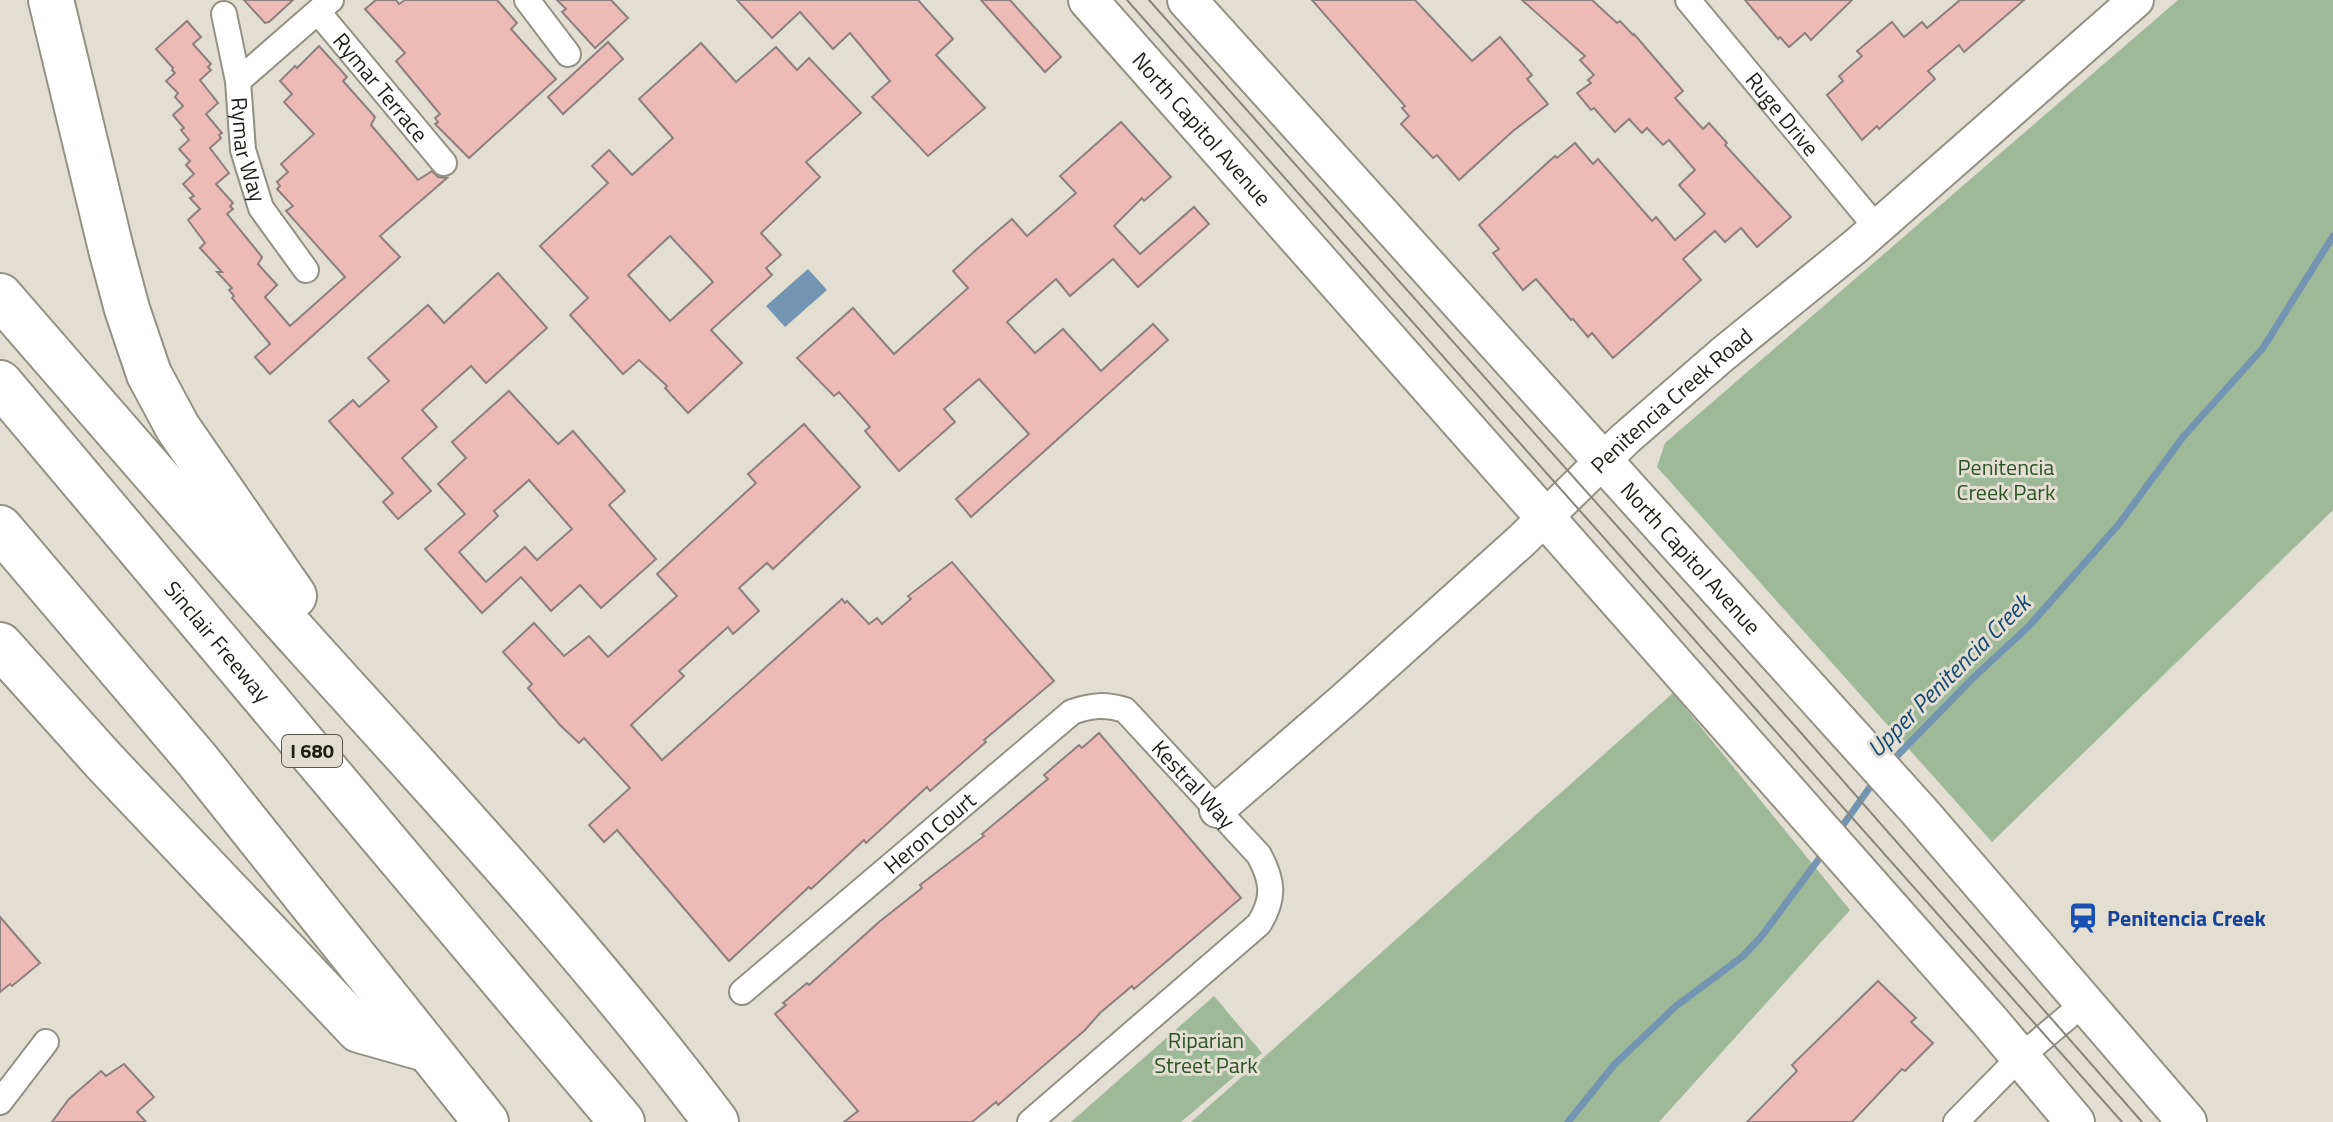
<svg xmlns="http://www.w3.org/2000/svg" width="2333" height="1122" viewBox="0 0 2333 1122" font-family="'Titillium Web',sans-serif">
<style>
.green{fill:#9eb997}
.water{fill:#7494b1}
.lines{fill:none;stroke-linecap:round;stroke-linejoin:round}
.stream{stroke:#7494b1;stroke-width:7}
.building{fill:#ecbbb6;stroke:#8e7f7e;stroke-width:2;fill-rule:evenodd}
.street-casing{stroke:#939084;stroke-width:28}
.secondary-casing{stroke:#939084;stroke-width:38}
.primary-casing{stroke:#939084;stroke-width:42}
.highway-casing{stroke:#939084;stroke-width:48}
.street{stroke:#fff;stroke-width:24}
.secondary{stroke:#fff;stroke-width:34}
.primary{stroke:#fff;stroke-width:38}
.highway{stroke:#fff;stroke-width:44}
.tram{stroke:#88857d;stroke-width:2}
.labels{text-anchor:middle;stroke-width:6;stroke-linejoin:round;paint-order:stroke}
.shield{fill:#e2ded2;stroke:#595750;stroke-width:2}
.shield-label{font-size:20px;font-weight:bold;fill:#1e1d18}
.street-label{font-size:22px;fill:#1e1d18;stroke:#e2ded2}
.park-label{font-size:22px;fill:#2f5424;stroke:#e2ded2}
.transit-label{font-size:22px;font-weight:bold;fill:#164399;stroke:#e2ded2;text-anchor:start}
.water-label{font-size:24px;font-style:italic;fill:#144971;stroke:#e2ded2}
</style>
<rect width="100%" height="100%" fill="#e2ded2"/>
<g class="green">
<polygon points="2178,0 2333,0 2333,510 1992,842 1657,467 1665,443"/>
<polygon points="1673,693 1850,910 1659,1122 1191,1122"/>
<polygon points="1214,996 1262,1053 1181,1122 1071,1122"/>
</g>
<polygon class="water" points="808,269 827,290 785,327 766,306"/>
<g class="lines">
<g class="stream">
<polyline points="1891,762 1973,678 2029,626 2119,524 2183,437 2263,348 2333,236"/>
<polyline points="1838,832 1875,780"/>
<polyline points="1568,1122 1614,1065 1676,1006 1742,957 1761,937 1824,852"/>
</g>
</g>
<g class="building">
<polygon points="244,0 293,0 269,22 265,23"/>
<polygon points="376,0 396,0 399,4 405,0 497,0 517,23 511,29 556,79 469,158 435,124 438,122 435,118 440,114 396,61 405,53 365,9"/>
<polygon points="557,0 611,0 628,18 595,48 562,12 566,9"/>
<polygon points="737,0 918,0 953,39 936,55 985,108 928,156 872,97 890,81 850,33 833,49 800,12 772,38"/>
<polygon points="981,0 1010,0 1061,57 1045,72"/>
<polygon points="1312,0 1415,0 1472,61 1500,37 1532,75 1527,79 1548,104 1513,131 1459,180 1437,155 1433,158 1401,124 1409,116 1402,108 1405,106"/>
<polygon points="1522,0 1592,0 1617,23 1620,21 1633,35 1634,34 1683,91 1675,98 1703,129 1709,123 1727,143 1725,145 1791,217 1757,247 1741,228 1725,242 1715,231 1683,259 1701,280 1613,358 1592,333 1588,337 1573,319 1571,320 1536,279 1523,290 1493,253 1499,249 1479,225 1555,156 1557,158 1575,143 1593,164 1598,159 1652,221 1656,217 1675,240 1705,214 1679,185 1695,170 1669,140 1663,145 1647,128 1642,133 1629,119 1615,132 1594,108 1591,110 1577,93 1591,83 1588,80 1594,75 1580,60 1585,56"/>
<polygon points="1745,0 1852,0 1811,40 1805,33 1789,47 1780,37 1778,39"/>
<polygon points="1960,0 2024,0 1964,52 1959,45 1928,71 1935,79 1879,129 1877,126 1862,140 1827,95 1843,81 1839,76 1862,56 1857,51 1892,22 1904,37 1922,22 1927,28"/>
<polygon points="187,21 201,37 193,44 211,64 208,67 211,70 200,80 218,103 206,114 222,133 219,135 221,138 210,148 229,173 216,184 233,203 230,206 233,209 227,214 262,257 258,264 277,285 265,297 290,326 345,277 286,211 293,206 277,189 280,186 277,182 288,172 281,164 314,134 284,102 292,94 280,81 295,66 297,68 319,46 347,77 343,81 375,117 371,125 418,180 432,171 438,177 447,178 380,236 400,257 270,374 255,357 270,344 232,298 234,296 229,290 232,288 217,272 222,272 200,248 205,243 188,220 200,209 190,198 194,196 183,184 194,174 186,165 190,161 179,149 189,140 181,130 184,128 173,115 183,106 175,97 178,93 166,81 175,73 172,70 173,68 156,49"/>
<polygon points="608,42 623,59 563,114 548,97"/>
<path d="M 701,43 L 736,82 L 776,47 L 797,70 L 809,58 L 861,113 L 806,162 L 820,177 L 761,233 L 781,255 L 766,268 L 772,275 L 711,330 L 742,363 L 688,413 L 665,388 L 667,386 L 639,360 L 623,374 L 570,315 L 588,298 L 540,246 L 608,183 L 592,166 L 609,150 L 632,175 L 673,138 L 639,99 ZM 670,236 L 713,282 L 670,321 L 628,275 Z"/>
<polygon points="1121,122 1171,177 1144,201 1142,198 1114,226 1140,254 1194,207 1209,224 1138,287 1113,259 1070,296 1056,279 1007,322 1035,353 1063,329 1101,371 1153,324 1168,340 971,517 956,499 1029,434 979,379 944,409 955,422 899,471 865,431 870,427 839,392 834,396 797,358 853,308 894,354 968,288 953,271 977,249 1012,219 1027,236 1076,193 1060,176"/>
<polygon points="498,273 547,328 486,383 471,366 422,410 437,427 402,458 431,491 398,519 383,502 393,493 329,421 353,400 359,407 389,381 368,358 428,305 444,323"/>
<path d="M 509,391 L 558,444 L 573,431 L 625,491 L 609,505 L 656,559 L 601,608 L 580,585 L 551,611 L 521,577 L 482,613 L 425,549 L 465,514 L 438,484 L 466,458 L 452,442 ZM 529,480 L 572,529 L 537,560 L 525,547 L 486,582 L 459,552 L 498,516 L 494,511 Z"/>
<polygon points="804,424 860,487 773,569 767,563 739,588 759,611 733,634 728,627 679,671 684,676 631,725 662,760 842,599 845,603 847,601 869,624 877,618 882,624 911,599 908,596 952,562 1054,681 984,740 986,742 930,791 927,787 866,843 864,840 811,889 809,887 729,961 617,830 604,842 589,825 630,788 584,738 579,743 560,725 528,688 532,684 503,652 534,623 564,656 589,636 608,657 677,596 657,574 756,483 748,474"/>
<polygon points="1099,733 1241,898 1134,989 1132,986 1100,1013 1085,1030 998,1105 996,1102 972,1122 844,1122 858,1111 775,1014 786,1005 783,1003 807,983 809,985 879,922 922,888 920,885 984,836 982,834 1048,779 1044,775 1079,745 1082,748"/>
<polygon points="0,917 40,963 12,986 10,984 0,992"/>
<polygon points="1878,981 1916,1018 1911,1022 1933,1043 1905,1071 1902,1069 1852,1122 1747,1122 1797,1071 1792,1065"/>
<polygon points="124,1064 154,1097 137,1112 146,1122 52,1122 69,1099 101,1071 106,1076"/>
</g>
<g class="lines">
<g class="street-casing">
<g id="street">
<polyline points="527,0 568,54"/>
<path id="s1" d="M 1688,0 L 1876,227"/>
<path id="s2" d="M 318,12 L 444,163"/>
<path id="s3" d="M 224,14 L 238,81 L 243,150 L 261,208 L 306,270"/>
<polyline points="238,81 331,0"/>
<path id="s4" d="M 742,992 L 1072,712 C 1092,705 1105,704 1125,710 L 1259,855 C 1273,881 1275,898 1259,924 L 1030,1122"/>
<polyline points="0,1102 46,1042"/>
<polyline points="1956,1122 2019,1058 2083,1004"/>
</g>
</g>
<g class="secondary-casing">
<g id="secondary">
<path id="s5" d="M 1217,810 L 1343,701 L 1521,541 L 1625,439 L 1723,354 L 1856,246 L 2136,0"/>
</g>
</g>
<g class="primary-casing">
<g id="primary">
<path id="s6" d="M 1088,0 L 1989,1020 L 2075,1122"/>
<path id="s7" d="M 1187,0 L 1919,811 L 2187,1122"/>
</g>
</g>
<g class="highway-casing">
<g id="highway">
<polyline points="51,0 111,249 127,309 149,374 178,428 294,596"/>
<path d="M 0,296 C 102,413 203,531 307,646 C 447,801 590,954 716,1122"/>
<path id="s8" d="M 0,383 L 622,1122"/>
<polyline points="0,528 198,761 486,1122"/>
<polyline points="0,645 104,761 359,1030 426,1049"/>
</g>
</g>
<use href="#street" class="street"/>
<use href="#secondary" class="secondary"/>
<use href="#primary" class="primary"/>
<use href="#highway" class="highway"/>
<g class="tram">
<polyline points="1127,0 2122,1122"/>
<polyline points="1149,0 1795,726 2142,1122"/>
</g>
</g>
<defs>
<g id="station-bare" transform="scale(2.4)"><path d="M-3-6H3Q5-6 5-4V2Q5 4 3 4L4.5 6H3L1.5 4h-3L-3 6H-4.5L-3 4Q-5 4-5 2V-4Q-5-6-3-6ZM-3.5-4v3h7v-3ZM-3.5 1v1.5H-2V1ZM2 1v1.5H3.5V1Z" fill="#1a4fb4" stroke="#e2ded2" stroke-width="2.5" paint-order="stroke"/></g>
</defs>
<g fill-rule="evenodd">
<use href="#station-bare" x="2083" y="918"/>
</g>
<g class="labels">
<rect class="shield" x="282" y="735" width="60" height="32" rx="6"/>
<g class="shield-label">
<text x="312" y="758">I 680</text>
</g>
<g class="street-label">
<text dy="8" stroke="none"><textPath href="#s2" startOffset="98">Rymar Terrace</textPath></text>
<text dy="8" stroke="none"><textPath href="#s1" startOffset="148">Ruge Drive</textPath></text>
<text dy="8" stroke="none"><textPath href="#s6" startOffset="172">North Capitol Avenue</textPath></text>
<text dy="8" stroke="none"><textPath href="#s3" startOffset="138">Rymar Way</textPath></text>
<text dy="8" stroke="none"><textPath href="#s5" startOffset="612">Penitencia Creek Road</textPath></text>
<text dy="8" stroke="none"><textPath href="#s7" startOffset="752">North Capitol Avenue</textPath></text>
<text dy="8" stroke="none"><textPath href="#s8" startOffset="338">Sinclair Freeway</textPath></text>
<text dy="8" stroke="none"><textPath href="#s4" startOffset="588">Kestral Way</textPath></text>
<text dy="8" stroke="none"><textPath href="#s4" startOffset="246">Heron Court</textPath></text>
</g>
<g class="park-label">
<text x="2006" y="475">Penitencia<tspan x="2006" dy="25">Creek Park</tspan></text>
<text x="1206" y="1048">Riparian<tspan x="1206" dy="25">Street Park</tspan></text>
</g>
<g class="transit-label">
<text x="2107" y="926">Penitencia Creek</text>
</g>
<g class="water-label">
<text transform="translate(1949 676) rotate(-45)" y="8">Upper Penitencia Creek</text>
</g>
</g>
</svg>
